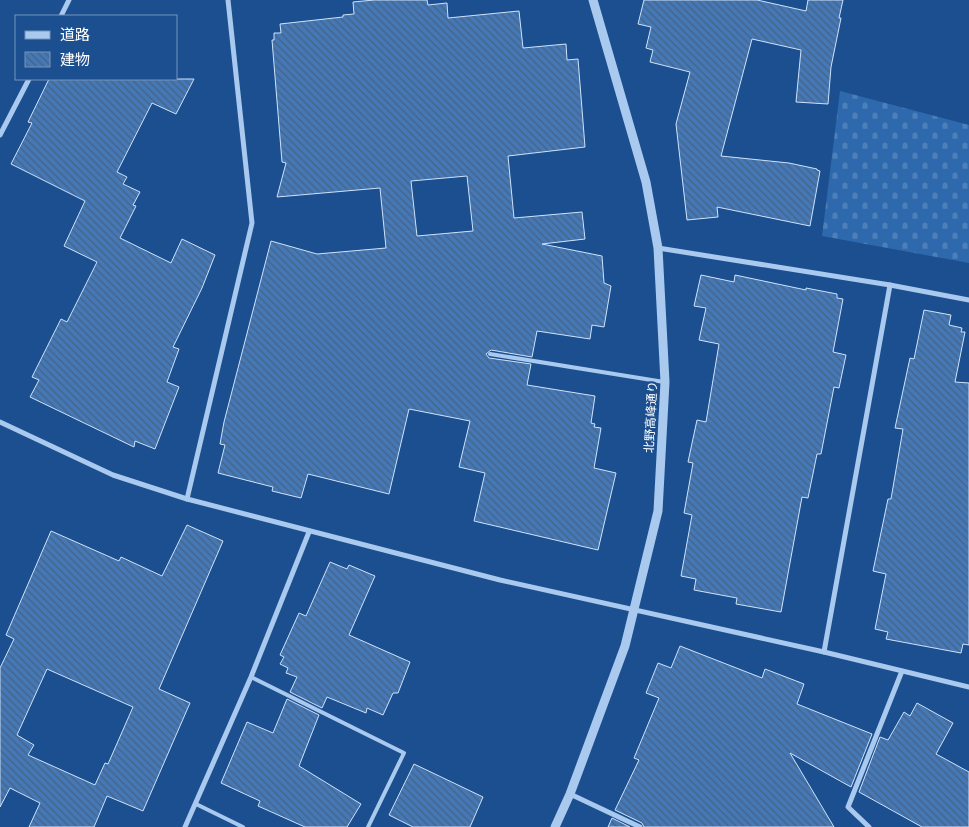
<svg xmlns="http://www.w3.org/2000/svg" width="969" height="827" viewBox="0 0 969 827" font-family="Roboto,'Noto Sans JP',sans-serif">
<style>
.cemetery{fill:url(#cemetery-stones)}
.building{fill:url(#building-back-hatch);stroke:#cfe3fa;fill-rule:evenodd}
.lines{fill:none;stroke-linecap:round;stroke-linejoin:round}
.service{stroke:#a9c9ee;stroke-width:4}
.minor{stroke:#a9c9ee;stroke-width:5}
.tertiary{stroke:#a9c9ee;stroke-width:9}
.labels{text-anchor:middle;stroke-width:4.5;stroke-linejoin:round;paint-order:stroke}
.street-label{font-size:12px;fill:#fff;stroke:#1b4f8f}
</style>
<defs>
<pattern id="cemetery-stones" width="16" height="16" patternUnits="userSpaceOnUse" patternTransform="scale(1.25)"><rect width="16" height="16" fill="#2e69ad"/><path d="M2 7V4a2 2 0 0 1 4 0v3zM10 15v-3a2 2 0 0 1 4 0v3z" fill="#4d80b9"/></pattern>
<pattern id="building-back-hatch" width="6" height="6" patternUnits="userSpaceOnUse" patternTransform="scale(1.25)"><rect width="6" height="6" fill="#4478b7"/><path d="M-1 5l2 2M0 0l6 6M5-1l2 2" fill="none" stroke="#486282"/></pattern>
</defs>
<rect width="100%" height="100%" fill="#1b4f8f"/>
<polygon class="cemetery" points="840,91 969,125 969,263 822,236"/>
<g class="building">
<path d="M 374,0 L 427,0 L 428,5 L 447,3 L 448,18 L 519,11 L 523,48 L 566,44 L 567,60 L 578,59 L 585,147 L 508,156 L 514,218 L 582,212 L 585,239 L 542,244 L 602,256 L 604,283 L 611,286 L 604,327 L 592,325 L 590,339 L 537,331 L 532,357 L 491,350 L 486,354 L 489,358 L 531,364 L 527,385 L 595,396 L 591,423 L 595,424 L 594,427 L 601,428 L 594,468 L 616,473 L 598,550 L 474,521 L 485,473 L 459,467 L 470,421 L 409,409 L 389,494 L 308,474 L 301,498 L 272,491 L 273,487 L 218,473 L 225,445 L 220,444 L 224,422 L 271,241 L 317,254 L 386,248 L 380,188 L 277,197 L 286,163 L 282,162 L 272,40 L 274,40 L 274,33 L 281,33 L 280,24 L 343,17 L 343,15 L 354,14 L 353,2 ZM 467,176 L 473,231 L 417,236 L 411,181 Z"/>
<polygon points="644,0 757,0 806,11 808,0 843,0 839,18 841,18 831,67 828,104 796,102 801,50 752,39 721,156 789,163 817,169 817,170 820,171 810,226 717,207 718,217 687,220 676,124 690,72 650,62 653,50 646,48 651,27 638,24"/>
<polygon points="49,79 194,79 176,114 152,103 117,172 127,177 123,184 140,192 133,205 136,206 120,238 171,263 182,239 215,255 202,288 173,347 179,349 167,382 179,387 155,449 135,441 134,447 30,397 39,380 32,377 61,319 67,322 97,262 64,246 85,201 11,164 32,123 28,122"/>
<polygon points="701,275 734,282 735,275 806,290 806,288 837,294 837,298 843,299 833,352 846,355 839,388 834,387 821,454 817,454 808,498 802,497 781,612 736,604 737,598 694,590 696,579 681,576 692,515 684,513 693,463 688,462 697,420 706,422 719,344 699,340 706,308 694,306"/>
<polygon points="924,310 951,315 949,325 962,328 961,332 965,332 955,382 969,383 969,645 963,644 961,653 886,639 888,632 875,629 886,574 873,571 888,499 891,499 903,429 895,428 910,358 914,359"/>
<path d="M 187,525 L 223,541 L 159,689 L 190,703 L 143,811 L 107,796 L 94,827 L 29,827 L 40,803 L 10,788 L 0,807 L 0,668 L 14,639 L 6,635 L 51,531 L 119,561 L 121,557 L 162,576 ZM 47,669 L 133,707 L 108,764 L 105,763 L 95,785 L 28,755 L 34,745 L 17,735 Z"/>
<polygon points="330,562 347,569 349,565 375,576 349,635 410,662 398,693 393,693 383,715 367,708 366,713 327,697 322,708 290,692 297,677 286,673 288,668 280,664 284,657 280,655 299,613 306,616"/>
<polygon points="680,646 762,678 765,669 804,684 797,704 872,734 851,787 790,753 834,827 644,827 642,823 615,810 639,760 634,758 659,698 646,693 658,663 671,668"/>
<polygon points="287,699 319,715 299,766 361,804 347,827 305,827 258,806 260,801 221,783 247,722 273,733"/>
<polygon points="917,703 953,723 936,754 969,772 969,827 922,827 859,792 880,737 888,740 904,712 910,716"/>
<polygon points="414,764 483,797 470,827 413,827 389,815"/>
<polygon points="612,818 630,827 608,827"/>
</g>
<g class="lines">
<g class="service">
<polyline points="490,354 664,382"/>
<polyline points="251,677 404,753 368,827"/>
<polyline points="196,804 243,827"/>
</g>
<g class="minor">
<polyline points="61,16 69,0"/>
<polyline points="0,135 29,79"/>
<polyline points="658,248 890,285 969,300"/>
<polyline points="0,422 113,475 187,499 500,580 824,652 969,687"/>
<polyline points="187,499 252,223 228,0"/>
<polyline points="824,652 890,285"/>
<polyline points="570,794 640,827"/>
<polyline points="185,827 251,677 309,532"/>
<polyline points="869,827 848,807 902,671"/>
</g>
<polyline class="tertiary" points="555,827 570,794 625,646 658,511 665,382 658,248 646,182 593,0"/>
</g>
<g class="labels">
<g class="street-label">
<text transform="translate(651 417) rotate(-87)" y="4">北野高峰通り</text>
</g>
</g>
<rect x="15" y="15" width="162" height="65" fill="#1b4f8f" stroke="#7695bc"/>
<rect x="25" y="31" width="25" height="8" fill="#a9c9ee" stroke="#7695bc"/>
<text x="60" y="40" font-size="15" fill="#ffffff">道路</text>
<rect x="25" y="52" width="25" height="15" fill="url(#building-back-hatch)" stroke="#7695bc"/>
<text x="60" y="65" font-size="15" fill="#ffffff">建物</text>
</svg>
